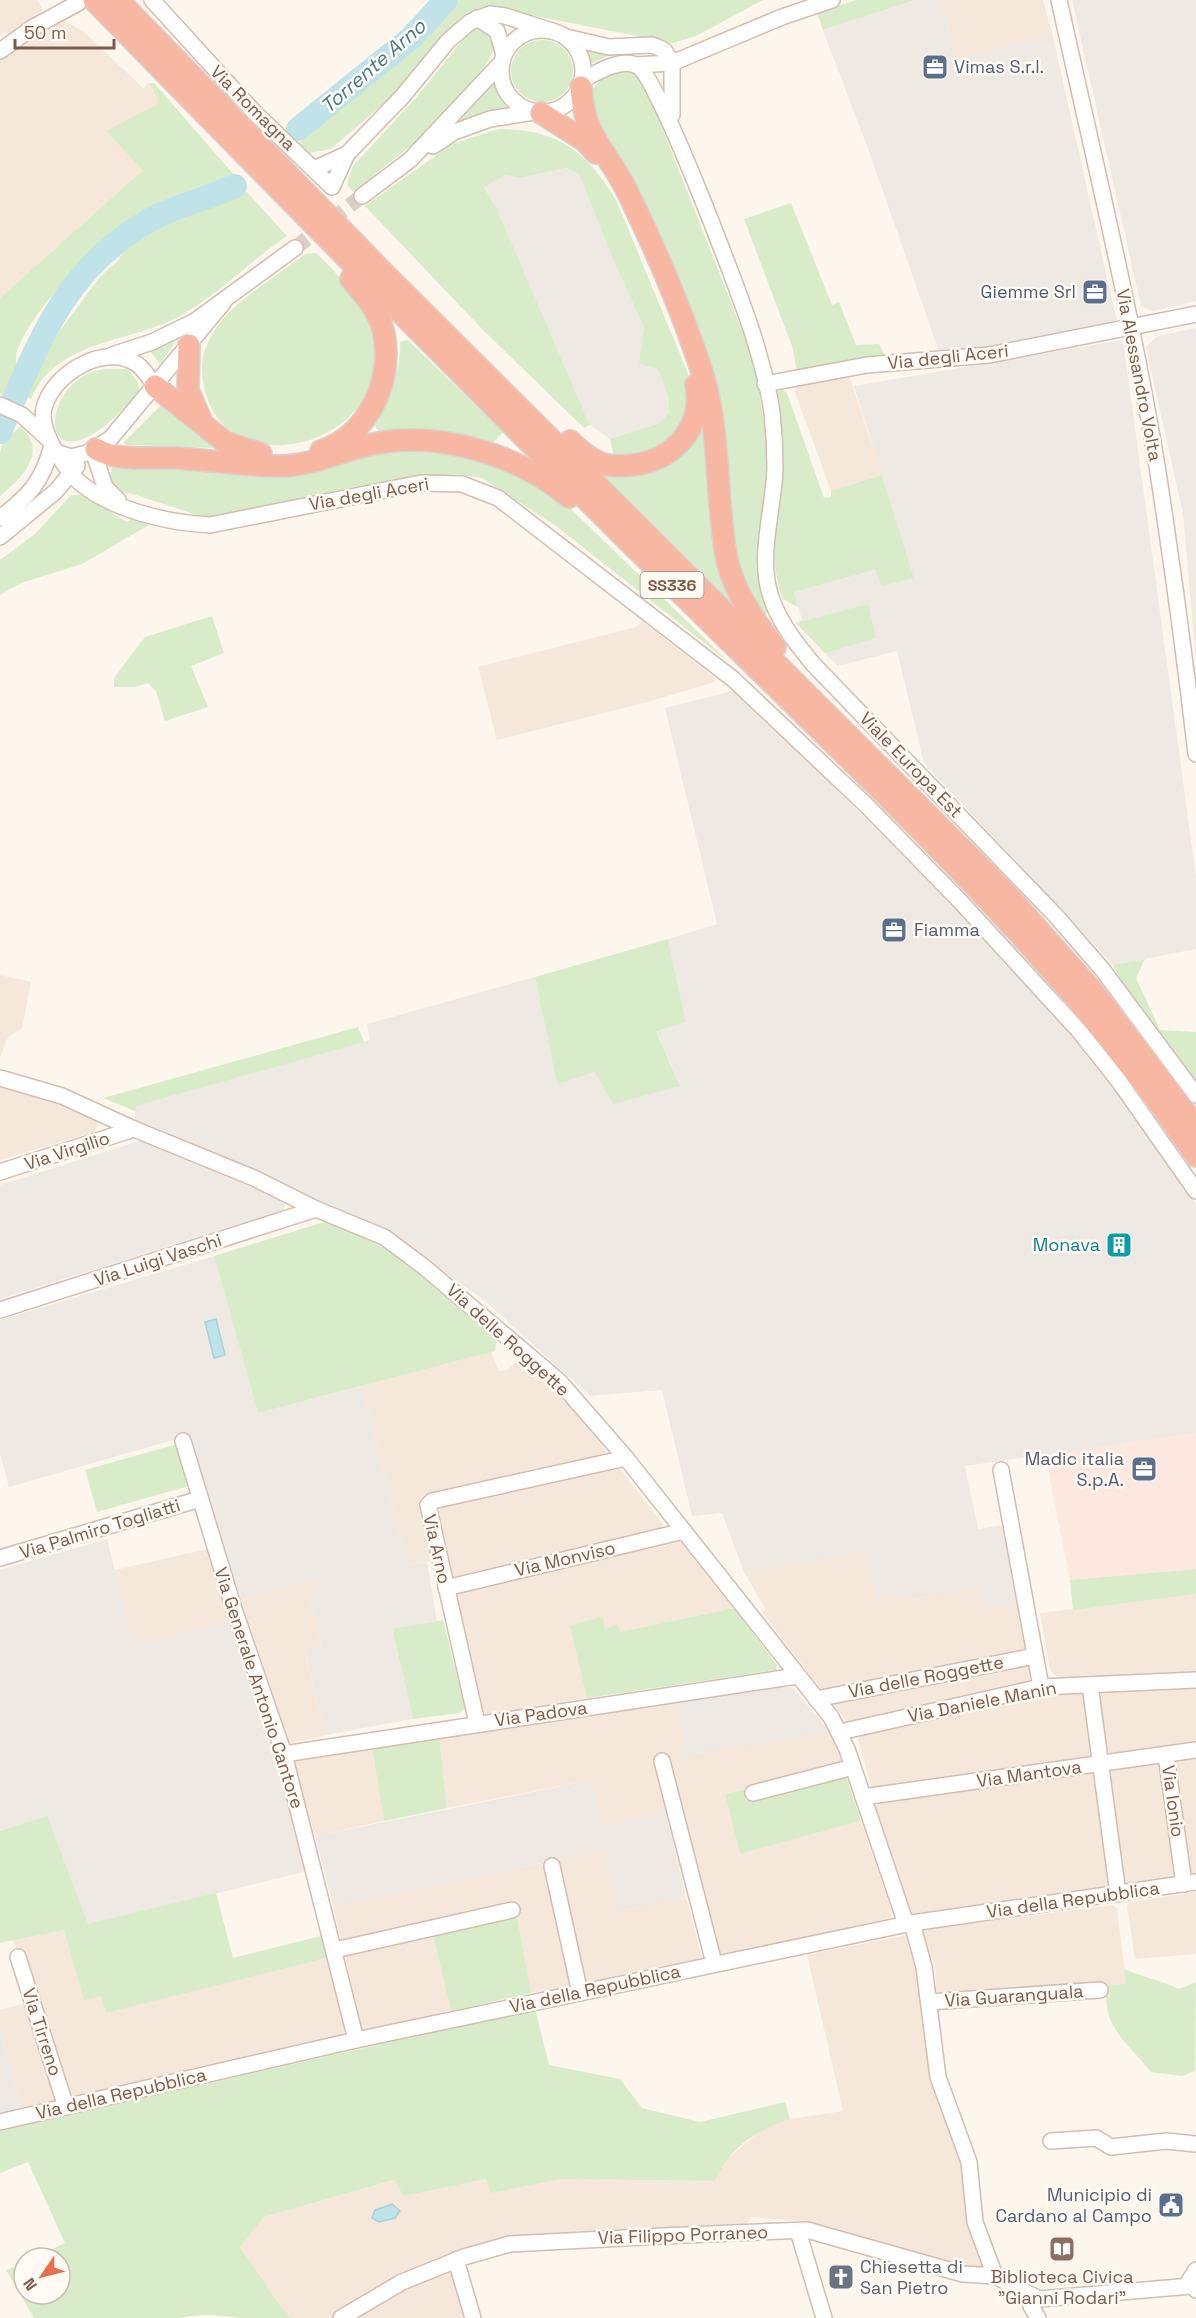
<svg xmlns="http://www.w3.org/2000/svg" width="1196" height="2318" viewBox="0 0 1196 2318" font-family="'Space Grotesk',sans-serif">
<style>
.residential{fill:#f5e8da}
.commercial{fill:#fde8e0}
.industrial{fill:#efe9e4}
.green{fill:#d8ecc9}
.water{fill:#bfe3e8;stroke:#a5d3da;stroke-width:1.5}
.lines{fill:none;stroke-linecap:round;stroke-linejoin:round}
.river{stroke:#bfe3e8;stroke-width:24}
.minor-tunnel{stroke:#dcd0c4;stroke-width:15;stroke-dasharray:15 8;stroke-linecap:butt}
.minor-casing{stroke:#d1beb0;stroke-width:18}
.highway-casing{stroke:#dad1cd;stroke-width:24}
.minor{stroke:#fff;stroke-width:15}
.highway{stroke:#f7b7a3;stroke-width:21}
.labels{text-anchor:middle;stroke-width:5;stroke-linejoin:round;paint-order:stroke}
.shield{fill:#fffaf3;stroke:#a28b7f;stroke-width:1.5}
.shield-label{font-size:16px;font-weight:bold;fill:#7a5c4d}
.service-label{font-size:18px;fill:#4e5e75;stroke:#fffaf3;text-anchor:end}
.street-label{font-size:18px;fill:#7a5c4d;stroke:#fffaf3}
.culture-label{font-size:18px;fill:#0d838f;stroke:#fffaf3;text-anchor:end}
.worship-label{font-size:18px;fill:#5b616d;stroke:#fffaf3;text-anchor:start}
.education-label{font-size:18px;fill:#785e54;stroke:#fffaf3}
.water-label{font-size:20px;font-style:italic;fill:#437c86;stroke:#fffaf3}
</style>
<rect width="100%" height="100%" fill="#fdf6ec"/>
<g class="residential">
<polygon points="0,0 37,0 43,10 13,35 4,33 0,36"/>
<polygon points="940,0 1043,0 1052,33 957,60"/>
<polygon points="62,20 84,32 143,88 149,83 160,103 143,170 0,298 0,60 33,36"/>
<polygon points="849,375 882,475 831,491 795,392 798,385"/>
<polygon points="642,621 716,679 712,683 647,702 497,740 478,667 636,627"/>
<polygon points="0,975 31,982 22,1028 8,1037 0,1058"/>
<polygon points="0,1086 90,1113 96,1119 98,1125 94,1132 0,1160"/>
<polygon points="491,1352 499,1371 507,1370 520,1358 566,1400 606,1451 602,1457 420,1499 432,1561 407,1564 362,1386"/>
<polygon points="620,1469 663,1524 660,1529 450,1579 434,1511 437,1507"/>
<polygon points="681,1542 734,1608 620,1632 605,1628 603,1616 571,1627 587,1698 487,1716 482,1710 455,1591"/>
<polygon points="208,1549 228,1620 148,1643 129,1631 115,1570"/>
<polygon points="867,1551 909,1594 912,1600 979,1585 1020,1602 1028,1651 823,1692 762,1612 766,1610 744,1572"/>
<polygon points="316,1577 320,1584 310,1602 322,1647 305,1652 325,1735 288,1744 240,1600"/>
<polygon points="1196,1594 1196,1673 1058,1678 1050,1670 1040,1613"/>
<polygon points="1029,1663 1030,1681 1025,1685 848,1722 832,1704"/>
<polygon points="1196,1687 1196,1745 1106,1756 1096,1695 1100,1691"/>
<polygon points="1082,1692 1085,1696 1092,1754 1087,1760 872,1789 858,1739 864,1732 1042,1694"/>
<polygon points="678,1702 687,1755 829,1731 841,1759 840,1764 725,1794 740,1854 861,1821 892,1912 890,1918 717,1955 669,1759 654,1762 666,1810 616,1824 600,1827 591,1780 447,1808 439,1737"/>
<polygon points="372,1748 384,1821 315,1836 294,1765 298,1759"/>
<polygon points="1196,1757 1196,1874 1188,1875 1170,1760"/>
<polygon points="1163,1761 1178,1877 1124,1884 1107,1770"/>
<polygon points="1095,1773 1110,1886 914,1915 910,1911 876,1807 879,1802"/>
<polygon points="605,1850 617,1912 686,1897 702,1958 583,1983 558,1859"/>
<polygon points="547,1862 571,1988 531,1993 517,1915 342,1943 333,1906"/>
<polygon points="1196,1892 1196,1954 1135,1959 1127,1906 1131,1902"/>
<polygon points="1113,1905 1117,1909 1126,1984 940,1996 936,1991 935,1964 918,1937 921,1930"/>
<polygon points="64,1930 84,1999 101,1996 106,2013 331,1957 347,2026 339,2039 69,2100 13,1940"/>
<polygon points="433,1935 451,2011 362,2032 344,1952"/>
<polygon points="907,1935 917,1974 925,2045 958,2146 989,2271 913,2257 807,2222 751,2217 746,2224 564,2232 499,2241 434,2262 330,2318 292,2318 282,2308 240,2247 264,2217 395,2180 404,2196 486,2179 539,2182 560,2179 715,2181 724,2162 766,2126 790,2119 843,2111 807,1955"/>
<polygon points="26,2003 57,2104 22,2110 0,2028 0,2010"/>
<polygon points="452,2269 467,2318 354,2318 402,2291"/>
</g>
<polygon class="commercial" points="1196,1433 1196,1569 1070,1580 1045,1454"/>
<g class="industrial">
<polygon points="915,0 940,0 957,60 1052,33 1118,326 941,357 871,157 823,30"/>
<polygon points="1072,0 1196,0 1196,301 1153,311 1141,306"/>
<polygon points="568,168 579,174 610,252 644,328 668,394 669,412 660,423 610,439 590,425 496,207 484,186 505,175 520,178"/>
<polygon points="1196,328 1196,661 1183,514 1146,347 1158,336"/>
<polygon points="1123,340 1196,877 1196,949 1113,965 924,763 897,651 838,666 796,623 802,620 794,592 876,570 914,578 854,386"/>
<polygon points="737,690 1016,969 1094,1061 1196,1204 1196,1433 965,1466 978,1529 1004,1525 1020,1602 985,1608 979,1585 911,1600 909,1594 876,1600 867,1551 744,1572 722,1513 692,1516 662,1390 590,1396 485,1301 385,1229 135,1120 135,1106 370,1040 367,1024 535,977 557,1083 595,1072 680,1085 656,1030 686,1021 668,939 717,924 665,708"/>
<polygon points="142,1140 287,1201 283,1210 0,1299 0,1185"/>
<polygon points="214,1256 258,1413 362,1386 407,1564 427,1562 437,1621 392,1630 413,1719 325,1735 305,1651 322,1647 310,1602 320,1584 316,1577 240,1600 187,1436 9,1487 0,1454 0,1320"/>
<polygon points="107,1539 130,1631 148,1643 228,1620 274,1754 306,1871 88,1925 47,1817 0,1831 0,1570"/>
<polygon points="784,1687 793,1688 829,1731 686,1755 678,1702"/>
<polygon points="592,1780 600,1827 666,1810 686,1897 616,1912 604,1850 333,1906 315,1836"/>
<polygon points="0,2028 22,2110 0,2116"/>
</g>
<g class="green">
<polygon points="459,0 763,0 696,36 673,43 489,7 461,17 393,95 331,149 309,153 295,146 443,18"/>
<polygon points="856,0 915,0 823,30 817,13"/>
<path d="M 476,29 L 485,29 L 493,36 L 496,45 C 468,108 405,149 353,192 L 347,184 L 353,166 L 416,98 L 468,33 Z"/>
<circle cx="542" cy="71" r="31"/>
<polygon points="584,47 608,54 608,56 590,64"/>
<path d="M 621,70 L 633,72 L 645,85 L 751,353 C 773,439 770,521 770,609 L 764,618 L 739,570 L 728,516 L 721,450 L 611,152 L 588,104 C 594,83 600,76 621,70 Z"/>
<polygon points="492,81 503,103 514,114 461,124 459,122"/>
<path d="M 149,83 L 154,83 L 235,176 C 205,184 159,199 133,217 C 97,243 35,306 18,348 C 14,356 18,366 15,375 C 14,382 8,389 4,395 L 0,394 L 0,298 L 143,170 L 106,131 L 160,103 Z"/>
<path d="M 499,129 C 558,129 588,152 617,202 L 687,371 L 692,395 L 678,437 L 646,454 L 614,457 L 610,439 L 660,423 L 669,412 L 668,395 L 658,369 L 639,364 L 644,328 L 610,252 L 579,174 L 567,168 L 520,178 L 505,175 L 484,187 L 496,207 L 590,425 L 584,428 L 483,330 L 365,206 L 452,144 Z"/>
<path d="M 247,192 L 287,236 C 251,260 220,293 183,314 C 133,344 58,337 31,399 L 21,394 L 38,361 L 65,324 L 99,278 L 118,260 L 129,245 L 153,226 Z"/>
<polygon points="791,203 832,305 839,302 856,345 879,344 885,356 847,360 797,372 793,349 744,219"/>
<path d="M 316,253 C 486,410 239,512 206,394 C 197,363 203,344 223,319 C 239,299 284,271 305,254 Z"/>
<path d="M 408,340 L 503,432 L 492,444 L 421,430 L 379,432 L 374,424 C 387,400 402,370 400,342 Z"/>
<polygon points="176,341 160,364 150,351"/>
<path d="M 105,369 L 127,369 L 138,382 L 139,391 C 123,408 106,430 83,439 C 38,457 49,376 105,369 Z"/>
<path d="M 781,389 L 787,393 L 824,498 L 831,497 L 831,491 L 882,475 L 914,578 L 882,586 L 875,570 L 794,592 L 798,607 L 783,599 C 765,555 782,503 783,457 C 783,436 780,413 777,393 Z"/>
<polygon points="164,402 219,445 215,448 126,445 124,442"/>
<polygon points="704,422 712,516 737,611 599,474 631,477 659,468"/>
<path d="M 21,426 C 24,431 31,438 32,443 C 37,465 15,483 0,496 L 0,453 L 3,442 Z"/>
<path d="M 425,449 C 488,459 519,469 570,508 L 730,663 L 556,526 L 482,478 L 454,474 L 358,486 L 206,518 L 133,494 L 120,492 L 110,480 L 112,468 L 121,463 Z"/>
<polygon points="71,495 82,495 127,522 132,519 149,525 82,564 21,583 0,595 0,560 35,534"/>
<polygon points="868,604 876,638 825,653 796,623"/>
<polygon points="212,616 224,653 191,666 208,707 165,721 156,691 148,683 135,687 114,687 114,678 145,637"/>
<polygon points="668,939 686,1022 656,1031 680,1086 613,1104 595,1072 557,1084 535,977"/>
<polygon points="1145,959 1136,978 1160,1030 1196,1032 1196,1084 1133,1003 1113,965"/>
<polygon points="358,1027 364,1042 136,1106 135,1111 103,1098"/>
<path d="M 324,1222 C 391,1239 444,1295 497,1338 L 495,1351 L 258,1413 L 214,1256 Z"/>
<polygon points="177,1444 189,1486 97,1512 85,1470"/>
<polygon points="1196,1569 1196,1594 1073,1610 1070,1580"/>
<polygon points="734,1608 777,1665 776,1670 587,1698 570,1626 603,1616 605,1628 618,1625 620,1632"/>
<polygon points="443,1620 465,1708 460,1713 413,1719 392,1629"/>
<polygon points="439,1737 447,1808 384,1821 372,1748"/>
<polygon points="842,1777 847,1779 861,1821 740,1854 725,1794 749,1788 753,1801"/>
<polygon points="47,1816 88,1924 216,1893 233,1958 325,1935 331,1957 106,2013 101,1996 84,2000 64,1930 0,1943 0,1831"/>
<polygon points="517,1915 531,1993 451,2011 433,1935"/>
<path d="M 1124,1969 C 1142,1977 1161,1980 1179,1989 L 1196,1982 L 1195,2071 L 1182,2076 L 1151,2072 C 1127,2042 1101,2027 1107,1985 L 1126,1984 Z"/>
<path d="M 535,2009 L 549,2065 L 620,2079 L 642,2108 L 700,2122 L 785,2102 L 790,2119 C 756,2130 729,2148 715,2181 L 560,2179 L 491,2193 L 486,2179 L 404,2196 L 394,2180 L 264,2217 L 240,2247 L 282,2308 L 292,2318 C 275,2318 256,2318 240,2318 C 219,2315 201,2313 179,2318 L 34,2318 L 6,2270 L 24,2262 L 24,2294 L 60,2294 L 60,2258 L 33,2258 L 65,2243 L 28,2162 L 0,2173 L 0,2131 Z"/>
</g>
<g class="water">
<polygon points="216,1319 225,1355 214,1358 205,1322"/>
<polygon points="392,2204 400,2211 395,2218 379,2222 372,2218 375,2210"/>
</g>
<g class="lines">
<g class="river">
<polyline points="298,129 411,38 446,0"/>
<path d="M 0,432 C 38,345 62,270 150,220 C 176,205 207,199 235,186"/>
</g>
<polyline class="minor-tunnel" points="295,248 362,196"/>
<g class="minor-casing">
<g id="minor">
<polyline points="152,0 255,113 332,187 347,154 402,97 448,41 470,22 490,14 505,16 552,31"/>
<path d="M 1059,0 C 1093,155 1131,310 1157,466 C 1172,562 1185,658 1196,754"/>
<polyline points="477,18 497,31 504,55"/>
<circle cx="542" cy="71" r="41"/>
<polyline points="566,37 609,47 652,45 664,50 672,63 672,115"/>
<polyline points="0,51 32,28 78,3"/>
<polyline points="635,65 672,63 782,17 832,0"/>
<path d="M 583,80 C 597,72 622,57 638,66 C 659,79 743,301 754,338 C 761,361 769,389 772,413 C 774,431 775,450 775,468 C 774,508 758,554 770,594 C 778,621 795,642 813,664 L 1056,916 L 1102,969 L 1196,1095"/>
<polyline points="433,146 454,132 490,119 534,112"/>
<polyline points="314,169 347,154"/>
<polyline points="362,196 410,160 502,62"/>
<polyline points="112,355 152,342 195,321 295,248"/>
<polyline points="765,384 867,365 989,355 1196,314"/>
<path d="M 155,386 C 150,379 144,369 137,364 C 105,342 52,374 44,408 C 40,423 49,440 56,452 L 71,457 L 87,453 L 110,439 L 223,303"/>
<polyline points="0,405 22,415 48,439"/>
<polyline points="93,451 105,487 118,500"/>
<path d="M 56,452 C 63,462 70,475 79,482 C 112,510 168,523 210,525 L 421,483 L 462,484 L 498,498 L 733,679 L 865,804 L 959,900 L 1079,1031 L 1118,1080 L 1196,1191"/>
<path d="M 0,518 C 29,496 43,481 52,445"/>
<polyline points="0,537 55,492 77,466"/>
<polyline points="0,1078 62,1096 134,1129 254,1178 316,1209 384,1237 423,1266 559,1381 626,1458 831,1717 847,1749 906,1924"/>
<polyline points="0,1172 134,1129"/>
<polyline points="0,1310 316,1209"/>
<polyline points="183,1441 234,1609 284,1754 356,2040"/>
<polyline points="1001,1470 1041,1687"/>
<polyline points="0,1558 200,1499"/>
<polyline points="446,1588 684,1531"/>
<polyline points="1090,1685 1118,1894"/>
<polyline points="816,1699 1035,1656"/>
<polyline points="477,1723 428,1505 432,1501 626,1458"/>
<polyline points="840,1732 1041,1687 1196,1680"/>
<polyline points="284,1754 797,1676"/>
<polyline points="1166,1755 1184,1884"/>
<polyline points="662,1761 714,1963"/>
<polyline points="753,1793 853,1767"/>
<polyline points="863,1797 1196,1750"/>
<polyline points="552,1866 580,1993"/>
<polyline points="912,1923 924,1967 938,2077 969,2162 975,2222 995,2276"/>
<polyline points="335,1950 512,1910"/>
<polyline points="18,1957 66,2107"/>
<polyline points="929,2002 1100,1990"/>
<polyline points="0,2122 356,2040 912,1923 1196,1882"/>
<polyline points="1051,2141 1096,2138 1111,2147 1166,2141 1196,2144"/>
<polyline points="798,2231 824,2318"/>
<polyline points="456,2260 473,2318"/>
<polyline points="1196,2270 1189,2281 1196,2290"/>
<polyline points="1030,2296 1031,2306 1038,2318"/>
<polyline points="341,2318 402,2282 464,2257 510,2244 662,2236 807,2230 963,2274 995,2276 1039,2299 1191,2286"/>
</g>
</g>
<g class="highway-casing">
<g id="highway">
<path d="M 94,0 C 294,205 495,410 699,611 C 873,784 1058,951 1196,1156"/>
<polyline points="118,0 378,267 1003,890 1097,996 1196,1126"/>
<path d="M 581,87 C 584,140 607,149 628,193 C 654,246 681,309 700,366 C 721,426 715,493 726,555 C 732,589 754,621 775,647"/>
<polyline points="541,113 585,141 596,153"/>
<polyline points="189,345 188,390 201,420"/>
<polyline points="155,386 225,442 261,454"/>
<path d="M 570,441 C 579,450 589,458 600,463 C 609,467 623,466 633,465 C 674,460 704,427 696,385"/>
<path d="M 96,449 C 118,462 151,457 176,458 C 210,460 246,466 280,466 C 312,466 342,450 373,444 C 438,430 519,455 569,497"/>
<path d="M 321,451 C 369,436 395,377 383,330 C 378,310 365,295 351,279"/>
</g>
</g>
<use href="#minor" class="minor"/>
<use href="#highway" class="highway"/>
</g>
<defs>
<g id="office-square" transform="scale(1.35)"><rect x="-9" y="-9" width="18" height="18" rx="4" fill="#5c6f8a" stroke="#fffaf3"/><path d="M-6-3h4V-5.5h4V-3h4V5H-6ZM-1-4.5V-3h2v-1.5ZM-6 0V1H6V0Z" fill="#fff"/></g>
<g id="building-square" transform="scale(1.35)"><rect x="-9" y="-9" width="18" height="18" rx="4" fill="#0f9aa8" stroke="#fffaf3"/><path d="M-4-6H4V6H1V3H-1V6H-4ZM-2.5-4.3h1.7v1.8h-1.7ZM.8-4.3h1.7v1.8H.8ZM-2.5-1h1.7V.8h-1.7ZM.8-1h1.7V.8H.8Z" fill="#fff"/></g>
<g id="civic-square" transform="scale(1.35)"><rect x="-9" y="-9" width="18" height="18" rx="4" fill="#5c6f8a" stroke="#fffaf3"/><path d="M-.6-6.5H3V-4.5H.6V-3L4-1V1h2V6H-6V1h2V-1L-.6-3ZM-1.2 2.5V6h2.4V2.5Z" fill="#fff"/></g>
<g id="library-square" transform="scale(1.35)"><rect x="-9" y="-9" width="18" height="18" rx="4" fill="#8d6e63" stroke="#fffaf3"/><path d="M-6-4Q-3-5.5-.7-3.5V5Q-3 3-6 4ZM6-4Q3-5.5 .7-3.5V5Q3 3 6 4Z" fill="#fff"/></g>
<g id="church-square" transform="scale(1.35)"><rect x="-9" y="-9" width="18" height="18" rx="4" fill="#6b7280" stroke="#fffaf3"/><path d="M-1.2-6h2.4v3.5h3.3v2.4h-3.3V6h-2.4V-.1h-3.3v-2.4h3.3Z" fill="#fff"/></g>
</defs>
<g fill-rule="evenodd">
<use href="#office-square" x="935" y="67"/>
<use href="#office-square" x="1095" y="292"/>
<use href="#office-square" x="894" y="930"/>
<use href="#building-square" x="1119" y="1245"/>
<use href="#office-square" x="1144" y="1469"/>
<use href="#civic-square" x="1171" y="2205"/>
<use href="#library-square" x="1062" y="2249"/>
<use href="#church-square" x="841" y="2277"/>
</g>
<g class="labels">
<rect class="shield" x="640.5" y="572" width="63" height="26" rx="4.5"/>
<g class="shield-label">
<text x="672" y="591">SS336</text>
</g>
<g class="service-label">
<text x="954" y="73" text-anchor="start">Vimas S.r.l.</text>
<text x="1076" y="298">Giemme Srl</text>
<text x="914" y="936" text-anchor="start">Fiamma</text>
<text x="1124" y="1465">Madic italia<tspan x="1124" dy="21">S.p.A.</tspan></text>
<text x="1152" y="2201">Municipio di<tspan x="1152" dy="21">Cardano al Campo</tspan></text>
</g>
<g class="street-label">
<text transform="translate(253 108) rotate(45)" y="6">Via Romagna</text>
<text transform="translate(948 357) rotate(-6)" y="6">Via degli Aceri</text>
<text transform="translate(1139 375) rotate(79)" y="6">Via Alessandro Volta</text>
<text transform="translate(369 494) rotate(-10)" y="6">Via degli Aceri</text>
<text transform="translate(911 765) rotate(46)" y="6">Viale Europa Est</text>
<text transform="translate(67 1151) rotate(-18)" y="6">Via Virgilio</text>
<text transform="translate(158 1260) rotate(-18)" y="6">Via Luigi Vaschi</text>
<text transform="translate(508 1340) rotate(42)" y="6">Via delle Roggette</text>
<text transform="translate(100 1529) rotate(-17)" y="6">Via Palmiro Togliatti</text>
<text transform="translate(437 1549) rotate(77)" y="6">Via Arno</text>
<text transform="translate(565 1559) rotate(-13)" y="6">Via Monviso</text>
<text transform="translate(926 1677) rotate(-11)" y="6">Via delle Roggette</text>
<text transform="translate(259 1688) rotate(72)" y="6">Via Generale Antonio Cantore</text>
<text transform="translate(982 1702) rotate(-11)" y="6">Via Daniele Manin</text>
<text transform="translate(541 1714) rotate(-8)" y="6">Via Padova</text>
<text transform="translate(1029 1774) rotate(-8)" y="6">Via Mantova</text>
<text transform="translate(1173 1801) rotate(82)" y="6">Via Ionio</text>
<text transform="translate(1073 1900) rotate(-8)" y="6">Via della Repubblica</text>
<text transform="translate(595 1989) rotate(-12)" y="6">Via della Repubblica</text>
<text transform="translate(1014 1996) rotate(-4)" y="6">Via Guaranguala</text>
<text transform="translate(42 2032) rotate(72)" y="6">Via Tirreno</text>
<text transform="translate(121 2094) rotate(-13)" y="6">Via della Repubblica</text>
<text transform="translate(683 2235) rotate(-2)" y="6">Via Filippo Porraneo</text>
</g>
<g class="culture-label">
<text x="1100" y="1251">Monava</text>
</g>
<g class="worship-label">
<text x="860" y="2273">Chiesetta di<tspan x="860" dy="21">San Pietro</tspan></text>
</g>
<g class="education-label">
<text x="1062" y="2283">Biblioteca Civica<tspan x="1062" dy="21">"Gianni Rodari"</tspan></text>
</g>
<g class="water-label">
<text transform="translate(373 66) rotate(-41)" y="7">Torrente Arno</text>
</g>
</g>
<g transform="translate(42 2276) rotate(235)"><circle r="28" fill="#fffaf3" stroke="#cabbb1" stroke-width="1.5"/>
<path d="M0-4.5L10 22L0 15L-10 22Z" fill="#e76f51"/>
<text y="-9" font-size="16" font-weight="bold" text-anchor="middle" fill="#7a5c4d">N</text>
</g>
<path d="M15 39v9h99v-9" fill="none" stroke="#7a5c4d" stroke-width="3"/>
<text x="24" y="39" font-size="18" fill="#7a5c4d" stroke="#fffaf3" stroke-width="4.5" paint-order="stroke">50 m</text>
</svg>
